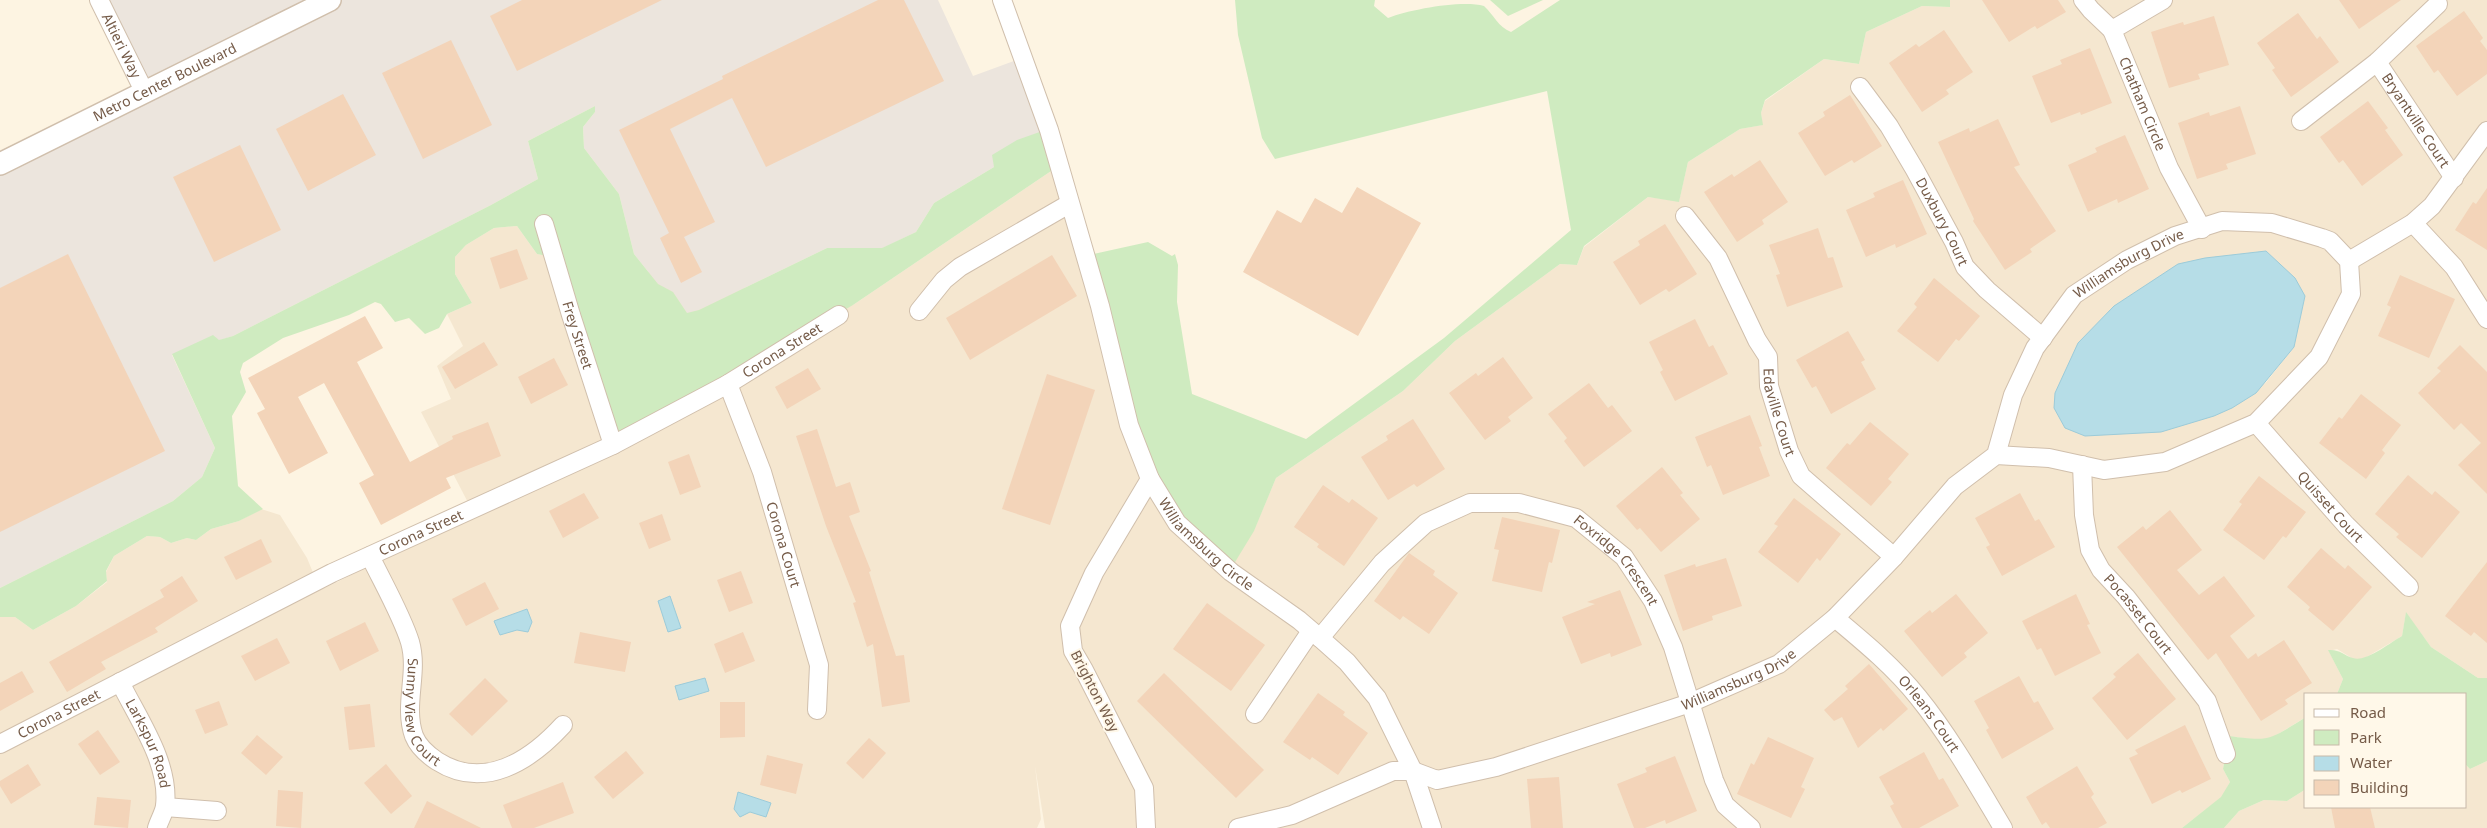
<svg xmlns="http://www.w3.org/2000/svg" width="2487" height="828" viewBox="0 0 2487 828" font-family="'Noto Sans',sans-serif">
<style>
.residential{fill:#f5e7d0;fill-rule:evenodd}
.industrial{fill:#ece5dd}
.green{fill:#cfebc0}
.water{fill:#b6dde7;stroke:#9ccbd9}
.building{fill:#f3d4b9}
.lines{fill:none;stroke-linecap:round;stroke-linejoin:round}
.minor-casing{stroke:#d0bfac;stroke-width:20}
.tertiary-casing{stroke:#d0bfac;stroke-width:24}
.minor{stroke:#fff;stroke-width:18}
.tertiary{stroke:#fff;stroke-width:21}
.labels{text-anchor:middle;stroke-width:4;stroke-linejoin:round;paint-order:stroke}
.street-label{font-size:14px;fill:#755b48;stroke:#fff8e9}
</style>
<rect width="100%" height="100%" fill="#fdf4e2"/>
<g class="residential">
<path d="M 1950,0 L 2487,0 L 2487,678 L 2478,678 L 2431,647 L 2406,613 L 2402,636 L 2365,658 L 2355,660 L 2337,649 L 2329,651 L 2343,679 L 2337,694 L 2306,694 L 2306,717 L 2270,739 L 2259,740 L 2229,736 L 2223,769 L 2230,782 L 2222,797 L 2182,828 L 1045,828 L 1035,766 L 1041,819 L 1037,828 L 0,828 L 0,617 L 15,617 L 33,630 L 76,606 L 107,582 L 106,572 L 114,556 L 147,536 L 160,537 L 171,543 L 187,538 L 196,540 L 211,529 L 239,521 L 261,509 L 280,515 L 307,558 L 319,587 L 325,588 L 474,514 L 421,412 L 451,399 L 437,366 L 463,346 L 447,314 L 472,303 L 455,274 L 455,257 L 466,245 L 494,228 L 517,226 L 537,254 L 853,305 L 1060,165 L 1087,247 L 1231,567 L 1254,530 L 1276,478 L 1403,391 L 1455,341 L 1560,264 L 1577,265 L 1584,247 L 1648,197 L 1679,201 L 1688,162 L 1740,129 L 1762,125 L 1761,113 L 1765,101 L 1824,59 L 1859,64 L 1866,32 L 1922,6 L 1950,7 ZM 2305,296 L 2294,347 L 2264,385 Z"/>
<polygon points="2487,761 2487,828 2224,828 2239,811 2264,800 2287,801 2306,789 2306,807 2466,807 2466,765 2470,769"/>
</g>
<polygon class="industrial" points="103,0 938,0 973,76 1022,58 1048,129 994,167 934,203 916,232 883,248 827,248 699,310 687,313 673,292 658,284 634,254 619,194 584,148 583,127 595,112 595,106 528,141 538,179 491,205 233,336 172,355 215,448 202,477 173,501 0,588 0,167 152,92"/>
<g class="green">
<path d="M 1235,0 L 1375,0 L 1374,6 L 1388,18 C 1412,9 1462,0 1484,6 C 1494,15 1498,27 1511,32 L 1560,0 L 1950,0 L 1950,7 L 1922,6 L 1866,32 L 1859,64 L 1824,59 L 1765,100 L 1761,113 L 1763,125 L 1740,129 L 1688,162 L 1679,202 L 1648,197 L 1584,246 L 1577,265 L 1560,264 L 1455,341 L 1403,391 L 1276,478 L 1254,531 L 1232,567 L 1157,491 L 1089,255 L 1148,242 L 1172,256 L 1175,254 L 1178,265 L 1177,302 L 1192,394 L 1306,439 L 1444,338 L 1571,230 L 1547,91 L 1275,159 L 1262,138 L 1238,35 Z"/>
<polygon points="1490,0 1543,0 1508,16"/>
<polygon points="595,106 595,112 583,127 584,148 619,194 634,254 658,284 673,292 687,313 699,310 827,248 882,248 916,232 934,203 994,167 992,155 1017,140 1048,129 1060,165 853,305 615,442 552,257 537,254 517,226 494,228 466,245 455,257 455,274 472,303 447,314 439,328 425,334 409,318 395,322 381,304 375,302 349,315 283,338 243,363 240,372 246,392 232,416 238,486 263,509 239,521 211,529 196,540 187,538 171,543 160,537 147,536 114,556 106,571 107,581 76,606 33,630 15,617 0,617 0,588 173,501 202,477 215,448 172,354 213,335 219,340 233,336 491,205 538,179 528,141"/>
<path d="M 2406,612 L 2431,647 L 2478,678 L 2487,678 L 2487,761 L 2470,769 L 2466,765 L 2466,694 L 2337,694 L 2343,679 L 2328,650 C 2340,649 2343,655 2353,658 C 2365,663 2391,642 2402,636 Z"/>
<path d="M 2306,717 L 2306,789 L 2287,801 L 2264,800 L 2239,811 L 2224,828 L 2182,828 L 2221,797 L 2230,782 L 2223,769 L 2229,736 C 2272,742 2270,739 2306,717 Z"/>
</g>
<g class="water">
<polygon points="2266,251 2295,278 2305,296 2294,347 2256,393 2232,408 2214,416 2161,432 2085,436 2065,428 2054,408 2055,393 2078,343 2114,306 2178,264 2205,258"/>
<polygon points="670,596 681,628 668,632 658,601"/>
<polygon points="527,609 532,622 528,632 517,630 500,635 494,621"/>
<polygon points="705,678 709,691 679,700 675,686"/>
<polygon points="738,792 771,803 766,817 750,812 740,817 734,809"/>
</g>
<g class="building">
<polygon points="522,0 662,0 517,71 490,16"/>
<polygon points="878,0 904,0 944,81 766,167 732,98 670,129 715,222 684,237 702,272 681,283 660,238 669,233 619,130 723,79 722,76"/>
<polygon points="1982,0 2058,0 2066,12 2037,29 2035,26 2009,42"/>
<polygon points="2339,0 2401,0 2359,29"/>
<polygon points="2464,11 2483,38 2480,41 2487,50 2487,74 2457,96 2438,70 2434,73 2416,46"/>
<polygon points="2298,13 2317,39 2320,36 2339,62 2291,97 2272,70 2275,68 2257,43"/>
<polygon points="2214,16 2229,65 2198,74 2200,79 2169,88 2151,32 2183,22 2184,25"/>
<polygon points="1944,30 1973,72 1946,90 1949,94 1922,112 1889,63 1916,44 1919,47"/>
<polygon points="451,40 492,125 423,159 382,73"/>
<polygon points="2090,48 2112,103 2081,115 2080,112 2051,123 2032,76 2062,64 2060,60"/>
<polygon points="343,94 376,155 308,191 276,129"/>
<polygon points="1850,95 1882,146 1854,163 1852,160 1825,176 1798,133 1825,116 1823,112"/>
<polygon points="2368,101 2388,128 2385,130 2403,155 2362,186 2343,160 2339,163 2320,137"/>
<polygon points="2240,106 2256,154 2226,164 2228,169 2197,179 2178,123 2209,112 2210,116"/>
<polygon points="1998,119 2020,165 2014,167 2056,231 2030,249 2032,252 2005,270 1973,221 1974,219 1938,142 1969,128 1970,132"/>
<polygon points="2125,135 2149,189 2118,203 2117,199 2088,212 2068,165 2097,152 2095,148"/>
<polygon points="240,145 281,230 214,262 173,177"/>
<polygon points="1760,160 1788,202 1762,220 1764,224 1737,242 1704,192 1732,174 1734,177"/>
<polygon points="1903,180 1927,234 1896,248 1895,244 1866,257 1846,210 1875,197 1873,193"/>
<polygon points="1357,187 1421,223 1358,336 1243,272 1277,210 1301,223 1315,198 1342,213"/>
<polygon points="2487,188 2487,250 2455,230 2473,202 2476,204"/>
<polygon points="1665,224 1697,274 1669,292 1666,289 1640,305 1613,262 1640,245 1638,241"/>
<polygon points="1818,228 1828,258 1833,257 1843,287 1787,307 1776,275 1780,274 1769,245"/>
<polygon points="517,249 528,279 500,289 490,258"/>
<polygon points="68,254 165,451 0,532 0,288"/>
<polygon points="1052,255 1077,296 970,360 946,318"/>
<polygon points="2400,275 2455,299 2429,358 2378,336 2391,307 2387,305"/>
<polygon points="1934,278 1980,316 1959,341 1956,339 1938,362 1897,331 1917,307 1914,304"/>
<polygon points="365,316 383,348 357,362 410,462 453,439 452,436 488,422 501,456 446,478 451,488 381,525 359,483 374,475 324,383 298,397 328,453 289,474 257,413 265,409 248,378"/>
<polygon points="1695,319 1709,347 1713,345 1728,374 1675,401 1660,372 1663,370 1649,342"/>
<polygon points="1848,331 1865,360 1861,362 1876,389 1831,414 1816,386 1812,388 1796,360"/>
<polygon points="484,342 498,365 455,389 442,367"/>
<polygon points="2460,345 2487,372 2487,494 2458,465 2481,443 2461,423 2454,430 2418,393 2441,371 2437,368"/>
<polygon points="1503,357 1533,398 1508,417 1511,421 1485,440 1449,393 1476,373 1478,376"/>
<polygon points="554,358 568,385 531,404 518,377"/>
<polygon points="808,368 821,389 787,409 775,387"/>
<polygon points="1047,374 1095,390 1050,525 1002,509"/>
<polygon points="1589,383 1608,408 1612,405 1632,431 1584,467 1564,441 1567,438 1548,414"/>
<polygon points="2361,394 2401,425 2382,450 2385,453 2366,479 2319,443 2339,417 2342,419"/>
<polygon points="1750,415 1762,446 1759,447 1770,476 1723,495 1711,465 1707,467 1695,437"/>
<polygon points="1413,419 1445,469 1417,487 1414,484 1388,500 1361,457 1388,440 1386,436"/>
<polygon points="1870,422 1909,454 1888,479 1892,482 1871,506 1826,468 1847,443 1850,445"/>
<polygon points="817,429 836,487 850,482 860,512 849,516 871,571 869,572 896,656 904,655 910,702 882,707 873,644 867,647 853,603 856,602 826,526 796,436"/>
<polygon points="689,454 701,487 680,495 668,462"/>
<polygon points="1662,467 1683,493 1680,495 1700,519 1661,552 1640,528 1637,530 1616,506"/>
<polygon points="2408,475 2432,495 2435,491 2460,512 2422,558 2396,537 2399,534 2375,514"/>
<polygon points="2259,476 2306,512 2286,538 2283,536 2264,560 2223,530 2242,504 2239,502"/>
<polygon points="1323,485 1349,503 1352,499 1378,518 1344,566 1317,547 1319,544 1294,527"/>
<polygon points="584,493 599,518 563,538 549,511"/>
<polygon points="2020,493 2035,521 2039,519 2055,547 2002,576 1986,547 1990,545 1975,518"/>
<polygon points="1794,498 1841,534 1820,561 1817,558 1798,583 1758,552 1778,526 1774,524"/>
<polygon points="2170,510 2202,550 2177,570 2199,595 2224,576 2255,616 2230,636 2248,659 2256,653 2258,657 2284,640 2312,683 2285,700 2288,704 2261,721 2216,653 2208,660 2117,547 2143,526 2146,530"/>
<polygon points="662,514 671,540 649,549 639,523"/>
<polygon points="1502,517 1560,530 1552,563 1549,562 1542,592 1492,581 1499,550 1494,549"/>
<polygon points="261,539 272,562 236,580 224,557"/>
<polygon points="2321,548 2345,569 2348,565 2372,587 2333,631 2308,610 2310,607 2287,587"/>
<polygon points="1409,553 1435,571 1433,575 1458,593 1429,634 1403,616 1400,620 1374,601"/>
<polygon points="1726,558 1742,606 1712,616 1713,620 1683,631 1664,575 1695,564 1696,567"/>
<polygon points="2487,562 2487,643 2474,632 2471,636 2445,616"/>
<polygon points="741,571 753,603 729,612 717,580"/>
<polygon points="182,576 198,601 155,628 158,632 101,662 106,669 67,692 49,662 164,597 160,590"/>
<polygon points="485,582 499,609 466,626 452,599"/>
<polygon points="1620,590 1642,645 1611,657 1610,653 1581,664 1562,617 1595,604 1587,602"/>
<polygon points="1956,594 1988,633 1964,653 1967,657 1942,677 1904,631 1930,610 1932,613"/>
<polygon points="2076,594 2090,624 2087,625 2101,653 2055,676 2041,648 2037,650 2022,621"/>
<polygon points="1207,603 1265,645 1231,691 1173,649"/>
<polygon points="365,622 379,651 340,671 326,641"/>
<polygon points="580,632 631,642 625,672 574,663"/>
<polygon points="743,632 755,661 725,673 714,644"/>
<polygon points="277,638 290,663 255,681 241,656"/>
<polygon points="2138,653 2176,699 2127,740 2092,698 2116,677 2113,674"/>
<polygon points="1869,664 1908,709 1883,731 1881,728 1858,748 1842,717 1834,721 1824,710 1848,689 1845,686"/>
<polygon points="22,671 34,692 0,711 0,683"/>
<polygon points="1164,673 1264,770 1236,798 1137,701"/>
<polygon points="2019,676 2034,703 2038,701 2054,729 2002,759 1986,730 1989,728 1974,701"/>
<polygon points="485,678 508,701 472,736 449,714"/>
<polygon points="1318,693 1345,712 1343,715 1368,733 1338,775 1312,757 1310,760 1283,742"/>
<polygon points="219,701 228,725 205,734 195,710"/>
<polygon points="720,702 745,702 745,737 720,738"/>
<polygon points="370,704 375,747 349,750 344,707"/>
<polygon points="2185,725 2211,779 2182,793 2180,790 2152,804 2129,758 2138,754 2135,750"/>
<polygon points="98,730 120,762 100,775 78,744"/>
<polygon points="257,735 283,757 266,775 241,753"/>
<polygon points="1768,737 1814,758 1801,787 1805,789 1791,818 1737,794 1751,763 1754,765"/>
<polygon points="869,738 886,753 863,779 846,763"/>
<polygon points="626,751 644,773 613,799 594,777"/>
<polygon points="1924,752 1939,780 1943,778 1959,806 1919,828 1902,828 1890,806 1894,804 1879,777"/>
<polygon points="767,755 803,764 796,794 760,785"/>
<polygon points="1675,756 1697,811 1666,824 1665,820 1645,828 1634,828 1617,784 1647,772 1645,768"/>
<polygon points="28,764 41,785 11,804 0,786 0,781"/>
<polygon points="386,764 412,796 391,814 364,783"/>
<polygon points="2077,766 2094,794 2091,797 2107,823 2098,828 2050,828 2046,822 2042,825 2026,797"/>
<polygon points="1559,777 1563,828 1531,828 1527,779"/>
<polygon points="563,782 574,813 534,828 512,828 503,805"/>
<polygon points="278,790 303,792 301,828 276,826"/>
<polygon points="97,797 131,800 128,828 94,825"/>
<polygon points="427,801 481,828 414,828"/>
<polygon points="2331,807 2370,807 2375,828 2335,828"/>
</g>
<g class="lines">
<g class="minor-casing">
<g id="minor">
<path id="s1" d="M 99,0 L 145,93"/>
<path id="s2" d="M 1002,0 L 1049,130 L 1100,306 L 1129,425 L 1150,479 L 1177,523 L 1231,572 L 1299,620 L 1320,638 L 1347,662 L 1377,698 L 1413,771 L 1432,828"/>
<polyline points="2083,0 2091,10 2112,30"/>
<path id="s3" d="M 2163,0 L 2112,30 L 2169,168 L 2202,229"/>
<path id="s4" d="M 2377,62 L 2454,178"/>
<path id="s5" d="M 1860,87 L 1889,126 L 1915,170 L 1954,242 L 1965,267 L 1987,290 L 2043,338"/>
<polyline points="2301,121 2377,62 2438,4"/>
<path id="s6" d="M 1685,216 L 1718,258 L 1757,340 L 1768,357 L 1769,386 L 1789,451 L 1801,476 L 1894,557"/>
<polyline points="2413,223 2454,267 2487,319"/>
<path id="s7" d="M 544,224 L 571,315 L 613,445"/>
<polyline points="2349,261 2413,223 2432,206 2487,131"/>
<polyline points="919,311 944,280 960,267 1069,204"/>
<path id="s8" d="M 728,384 L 762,472 L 819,665 L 817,710"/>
<path id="s9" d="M 2256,423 L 2346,525 L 2409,587"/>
<path id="s10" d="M 2082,465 L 2084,515 L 2090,550 L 2101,570 L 2126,597 L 2207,701 L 2226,754"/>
<path id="s11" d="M 370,556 C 382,581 402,616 410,642 C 419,673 403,705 414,736 C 418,746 428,755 437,761 C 484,791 530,761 563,725"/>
<path id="s12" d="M 1835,618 C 1865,643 1894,667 1918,697 C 1949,735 1978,786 2003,828"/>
<path id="s13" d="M 1320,638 L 1382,563 L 1426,523 L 1470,503 L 1519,503 L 1576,518 L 1624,557 L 1653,601 L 1673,647 L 1714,780 L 1725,805 L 1751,828"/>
<path id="s14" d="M 120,682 C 138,719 170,763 165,806 C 164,813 159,821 157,828"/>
<polyline points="1255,714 1311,631"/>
<path id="s15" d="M 0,744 L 332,573 L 613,445 L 728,384 L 839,315"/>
<polyline points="165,807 217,811"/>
<polyline points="1146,828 1144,788 1084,670 1073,651 1070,626 1094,573 1150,479"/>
<path id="s16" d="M 1238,828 L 1292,815 L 1393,771 L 1413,771 L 1437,780 L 1496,767 L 1690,703 L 1779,664 L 1835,618 L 1894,557 L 1955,486 L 1996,455 L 2013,395 L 2035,348 L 2074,295 L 2127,260 L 2175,236 L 2222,221 L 2272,223 L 2322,238 L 2330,241 L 2349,261 L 2351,294 L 2319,357 L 2256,423 L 2165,462 L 2104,470 L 2049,458 L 1996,455"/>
</g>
</g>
<g class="tertiary-casing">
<g id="tertiary">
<path id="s17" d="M 0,164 L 330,0"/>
</g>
</g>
<use href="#minor" class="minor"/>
<use href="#tertiary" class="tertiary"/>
</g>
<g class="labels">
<g class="street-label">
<text dy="5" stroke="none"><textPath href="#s1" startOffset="51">Altieri Way</textPath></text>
<text dy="5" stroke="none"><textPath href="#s17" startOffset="184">Metro Center Boulevard</textPath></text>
<text dy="5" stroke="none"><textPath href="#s3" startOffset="139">Chatham Circle</textPath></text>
<text dy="5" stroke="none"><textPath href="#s4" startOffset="70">Bryantville Court</textPath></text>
<text dy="5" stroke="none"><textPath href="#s5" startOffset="158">Duxbury Court</textPath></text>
<text dy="5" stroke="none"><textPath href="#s16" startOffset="1119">Williamsburg Drive</textPath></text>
<text dy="5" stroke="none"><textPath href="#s7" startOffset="116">Frey Street</textPath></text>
<text dy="5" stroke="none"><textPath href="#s15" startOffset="876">Corona Street</textPath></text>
<text dy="5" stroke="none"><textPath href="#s6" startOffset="221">Edaville Court</textPath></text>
<text dy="5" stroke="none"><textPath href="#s9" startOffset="112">Quisset Court</textPath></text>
<text dy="5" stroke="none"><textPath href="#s15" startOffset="471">Corona Street</textPath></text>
<text dy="5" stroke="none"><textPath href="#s2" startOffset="589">Williamsburg Circle</textPath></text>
<text dy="5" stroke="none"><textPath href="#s8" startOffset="170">Corona Court</textPath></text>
<text dy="5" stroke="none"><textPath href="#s13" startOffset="372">Foxridge Crescent</textPath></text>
<text dy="5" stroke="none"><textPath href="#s10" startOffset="166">Pocasset Court</textPath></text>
<text dy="5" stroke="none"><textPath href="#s16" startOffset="530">Williamsburg Drive</textPath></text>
<text transform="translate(1095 691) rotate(63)" y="5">Brighton Way</text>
<text dy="5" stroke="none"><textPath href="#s11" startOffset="169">Sunny View Court</textPath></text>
<text dy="5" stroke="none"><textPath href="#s15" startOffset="66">Corona Street</textPath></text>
<text dy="5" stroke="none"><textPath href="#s12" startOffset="135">Orleans Court</textPath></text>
<text dy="5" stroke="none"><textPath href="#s14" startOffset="68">Larkspur Road</textPath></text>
</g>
</g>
<rect x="2304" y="693" width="162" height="115" fill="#fff8e9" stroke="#c8b9a9"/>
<rect x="2314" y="709" width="25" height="8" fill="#ffffff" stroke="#c8b9a9"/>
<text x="2350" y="718" font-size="15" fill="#755b48">Road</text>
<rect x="2314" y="730" width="25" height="15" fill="#cfebc0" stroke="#c8b9a9"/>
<text x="2350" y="743" font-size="15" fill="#755b48">Park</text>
<rect x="2314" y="756" width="25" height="15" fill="#b6dde7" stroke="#c8b9a9"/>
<text x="2350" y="768" font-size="15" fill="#755b48">Water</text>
<rect x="2314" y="780" width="25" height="15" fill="#f3d4b9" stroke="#c8b9a9"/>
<text x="2350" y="793" font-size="15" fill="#755b48">Building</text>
</svg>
